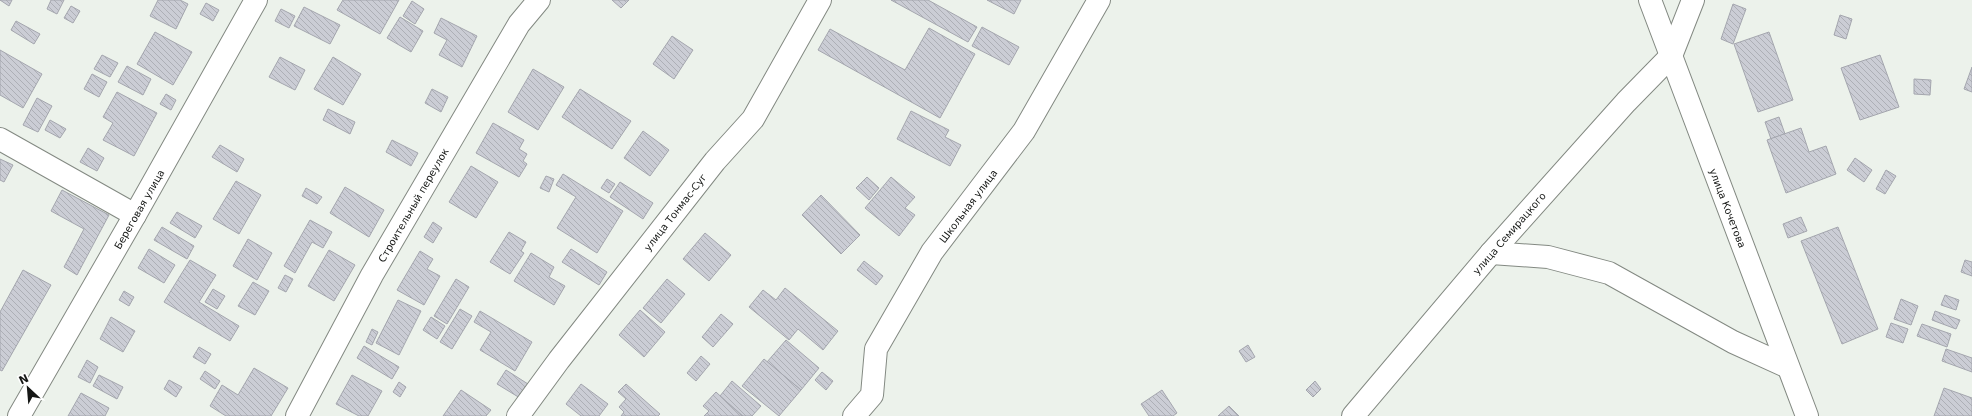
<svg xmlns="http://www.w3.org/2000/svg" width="1972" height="416" viewBox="0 0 1972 416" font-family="'DejaVu Sans',sans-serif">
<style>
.building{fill:url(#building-back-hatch);stroke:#a4a6ae}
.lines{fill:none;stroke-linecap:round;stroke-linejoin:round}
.minor-casing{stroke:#838982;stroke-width:24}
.minor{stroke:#fff;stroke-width:22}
.labels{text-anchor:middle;stroke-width:4;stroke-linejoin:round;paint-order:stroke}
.street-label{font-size:10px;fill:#151715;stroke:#fff}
</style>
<defs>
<pattern id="building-back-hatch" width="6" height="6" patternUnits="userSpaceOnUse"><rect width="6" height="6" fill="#cbcdd5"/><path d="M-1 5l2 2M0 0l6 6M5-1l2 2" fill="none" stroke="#adafb6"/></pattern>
</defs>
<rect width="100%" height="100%" fill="#ecf2eb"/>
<g class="building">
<polygon points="0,0 12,0 9,6"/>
<polygon points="51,0 64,0 57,14 47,9"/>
<polygon points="158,0 180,0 188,4 176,29 150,16"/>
<polygon points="343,0 399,0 380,34 337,10"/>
<polygon points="612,0 629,0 621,8"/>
<polygon points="891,0 928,0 977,27 968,42"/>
<polygon points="987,0 1021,0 1014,14"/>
<polygon points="412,1 424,9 415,24 403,16"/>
<polygon points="206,3 219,10 213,21 200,14"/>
<polygon points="1733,4 1746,9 1733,44 1721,39"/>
<polygon points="71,6 80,11 73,23 64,18"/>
<polygon points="304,7 340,25 330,44 294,26"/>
<polygon points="281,9 295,16 289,28 275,21"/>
<polygon points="1840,15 1852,19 1846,39 1834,35"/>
<polygon points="400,17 423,31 411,52 387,38"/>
<polygon points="441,18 477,36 462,67 439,55 447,40 434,33"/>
<polygon points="16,21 40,34 34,44 11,30"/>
<polygon points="982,27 1019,47 1009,65 972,46"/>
<polygon points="929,28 975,54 940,118 818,50 830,29 905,70"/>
<polygon points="155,32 192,52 173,85 137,64"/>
<polygon points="1769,32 1793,100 1758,112 1734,44"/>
<polygon points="672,36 693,50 674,79 653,64"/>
<polygon points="0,50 42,74 23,108 0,95"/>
<polygon points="102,55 118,63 110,77 94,69"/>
<polygon points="1880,55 1899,107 1860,120 1841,68"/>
<polygon points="280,57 305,70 295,90 269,77"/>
<polygon points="333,57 361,74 343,105 314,89"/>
<polygon points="127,66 151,79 143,95 118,82"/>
<polygon points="1972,67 1972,92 1964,89"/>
<polygon points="533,69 564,87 538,130 508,112"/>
<polygon points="92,74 107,82 99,97 84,89"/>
<polygon points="1914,79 1931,80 1930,95 1914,94"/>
<polygon points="432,89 448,97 441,112 425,103"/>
<polygon points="580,89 631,121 612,149 562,117"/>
<polygon points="117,92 157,113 134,156 103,140 113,123 103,117"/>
<polygon points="166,94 176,100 171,110 160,104"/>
<polygon points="37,98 52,106 38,132 23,125"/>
<polygon points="328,109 355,122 350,134 323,120"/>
<polygon points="911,111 949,130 945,137 961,145 950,166 897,139"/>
<polygon points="1779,117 1785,134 1771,139 1765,122"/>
<polygon points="50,120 66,129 60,138 45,130"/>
<polygon points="493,123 524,140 519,149 527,154 523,161 527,164 519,177 476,153"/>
<polygon points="1801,128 1809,152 1826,146 1836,174 1786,193 1767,140"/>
<polygon points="643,131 669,150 650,176 624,158"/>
<polygon points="392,140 418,153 411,166 386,152"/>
<polygon points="220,145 244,159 237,172 212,157"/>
<polygon points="88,148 104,158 97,171 80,162"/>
<polygon points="1855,158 1872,170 1864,182 1847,170"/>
<polygon points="0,159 13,165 4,182 0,180"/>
<polygon points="471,166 498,182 476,218 449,202"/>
<polygon points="1886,170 1896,176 1885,194 1876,189"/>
<polygon points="563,174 623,211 597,253 557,228 576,197 556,185"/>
<polygon points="546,176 554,179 549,192 540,188"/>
<polygon points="867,177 879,188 869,200 856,188"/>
<polygon points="891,177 915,197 905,208 915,215 899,236 865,208"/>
<polygon points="607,179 615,184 609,193 601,188"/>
<polygon points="236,181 261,195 239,234 213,219"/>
<polygon points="620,182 653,203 643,219 610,197"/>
<polygon points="345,187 384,210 369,237 330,213"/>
<polygon points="306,188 322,197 317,204 302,196"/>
<polygon points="62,190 109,215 77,275 64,267 84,229 51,211"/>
<polygon points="821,195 860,235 841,254 802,215"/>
<polygon points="177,212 202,226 195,238 170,223"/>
<polygon points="1801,217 1807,231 1788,238 1783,224"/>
<polygon points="310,220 332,232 323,248 312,242 295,273 284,266"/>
<polygon points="433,222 442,228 433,243 424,237"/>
<polygon points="162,227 194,246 187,259 154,240"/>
<polygon points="1838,227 1878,329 1842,344 1801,241"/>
<polygon points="509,232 526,242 521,251 524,253 510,274 490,262"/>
<polygon points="705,233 731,255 709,281 683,259"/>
<polygon points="248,239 272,253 257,280 233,266"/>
<polygon points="149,249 175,265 164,283 138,268"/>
<polygon points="571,249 607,272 599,285 562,262"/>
<polygon points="329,250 355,265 334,301 308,286"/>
<polygon points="420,251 433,259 427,269 440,276 424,305 397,290"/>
<polygon points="531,253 554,267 549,277 565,286 554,305 514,281"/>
<polygon points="190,260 216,275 199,302 239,326 230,341 164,302"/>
<polygon points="1965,260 1972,262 1972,276 1961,272"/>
<polygon points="864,261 883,276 876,285 857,270"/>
<polygon points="23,270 51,285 2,371 0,370 0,312"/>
<polygon points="285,275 293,279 286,292 278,288"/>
<polygon points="456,279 469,287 447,324 434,316"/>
<polygon points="667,279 685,294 661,323 643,308"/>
<polygon points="253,282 269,291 255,315 238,306"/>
<polygon points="785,288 838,331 823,350 798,329 789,340 749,307 763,290 776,300"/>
<polygon points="213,289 225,296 217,309 205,302"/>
<polygon points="124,291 134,297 129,306 119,300"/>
<polygon points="1945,295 1959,300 1956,310 1941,305"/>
<polygon points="1901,299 1918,306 1911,325 1894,319"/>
<polygon points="398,300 421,311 399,355 376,343"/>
<polygon points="460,309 472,316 452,349 440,342"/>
<polygon points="640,310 665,332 644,357 619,335"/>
<polygon points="480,311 532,342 515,371 480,350 491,332 474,322"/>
<polygon points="1935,311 1960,320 1956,329 1932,320"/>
<polygon points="721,314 733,324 713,347 702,337"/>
<polygon points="111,317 135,331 123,352 100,339"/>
<polygon points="431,317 445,326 437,339 423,330"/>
<polygon points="1891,323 1908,329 1903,343 1886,337"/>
<polygon points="1922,324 1951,334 1947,347 1917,336"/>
<polygon points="372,329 378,332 372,345 366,342"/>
<polygon points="786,340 819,368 801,390 767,362"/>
<polygon points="1248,345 1255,357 1246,362 1239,351"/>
<polygon points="364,346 399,367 392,379 357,358"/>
<polygon points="199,347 211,354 205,364 193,357"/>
<polygon points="1946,349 1972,358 1972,372 1942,361"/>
<polygon points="701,356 710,364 696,381 687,373"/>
<polygon points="764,359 801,390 779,416 742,386"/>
<polygon points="87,360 98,367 90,383 78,377"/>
<polygon points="254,368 288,388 271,416 226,416 210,406 222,385 238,395"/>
<polygon points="506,370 528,384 520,398 497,384"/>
<polygon points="205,371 220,381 215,389 200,379"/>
<polygon points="822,372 833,381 826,390 815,380"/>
<polygon points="99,375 123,387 117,399 93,386"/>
<polygon points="352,375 382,391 368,416 359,416 336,404"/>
<polygon points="169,380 182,387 176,397 164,389"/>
<polygon points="732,381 761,406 752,416 743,416 720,396"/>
<polygon points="1315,381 1321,389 1313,397 1306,390"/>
<polygon points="399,382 406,387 400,397 393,392"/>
<polygon points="581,384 608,404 599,416 581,416 566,404"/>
<polygon points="626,384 660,414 658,416 621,416 624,412 619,407 626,399 618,392"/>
<polygon points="1944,388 1972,398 1972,416 1934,416"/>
<polygon points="461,390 491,410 486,416 443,416"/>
<polygon points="1162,390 1177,413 1173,416 1149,416 1141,404"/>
<polygon points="716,392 742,416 704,416 709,411 703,406"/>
<polygon points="81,393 109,408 105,416 68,416"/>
<polygon points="1229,406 1239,416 1218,416"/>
</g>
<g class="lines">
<g class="minor-casing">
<g id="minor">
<polyline points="1650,0 1807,416"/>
<polyline points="0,139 135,215"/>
<polyline points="1491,253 1548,257 1609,273 1733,342 1788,367"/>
<polyline points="19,416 135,215 256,0"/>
<polyline points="297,416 372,275 519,24 539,0"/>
<polyline points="518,416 559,360 715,161 753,119 820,0"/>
<polyline points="854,416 872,395 876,349 932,252 1024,131 1099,0"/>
<polyline points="1353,416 1491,253 1626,102 1671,56 1693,0"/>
</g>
</g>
<use href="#minor" class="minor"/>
</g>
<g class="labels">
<g class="street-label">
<text transform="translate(413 205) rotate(-60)" y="4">Строительный переулок</text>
<text transform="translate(968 206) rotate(-53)" y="4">Школьная улица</text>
<text transform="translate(1728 208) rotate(69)" y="4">улица Кочетова</text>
<text transform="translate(139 209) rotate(-60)" y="4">Береговая улица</text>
<text transform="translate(675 212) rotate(-52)" y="4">улица Тонмас-Суг</text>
<text transform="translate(1509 233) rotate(-49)" y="4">улица Семирацкого</text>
</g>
</g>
<g transform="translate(28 388) rotate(334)" stroke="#ffffff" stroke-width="3" paint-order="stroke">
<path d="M0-3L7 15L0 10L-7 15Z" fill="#151715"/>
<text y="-6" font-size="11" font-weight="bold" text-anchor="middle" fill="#151715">N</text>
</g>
</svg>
